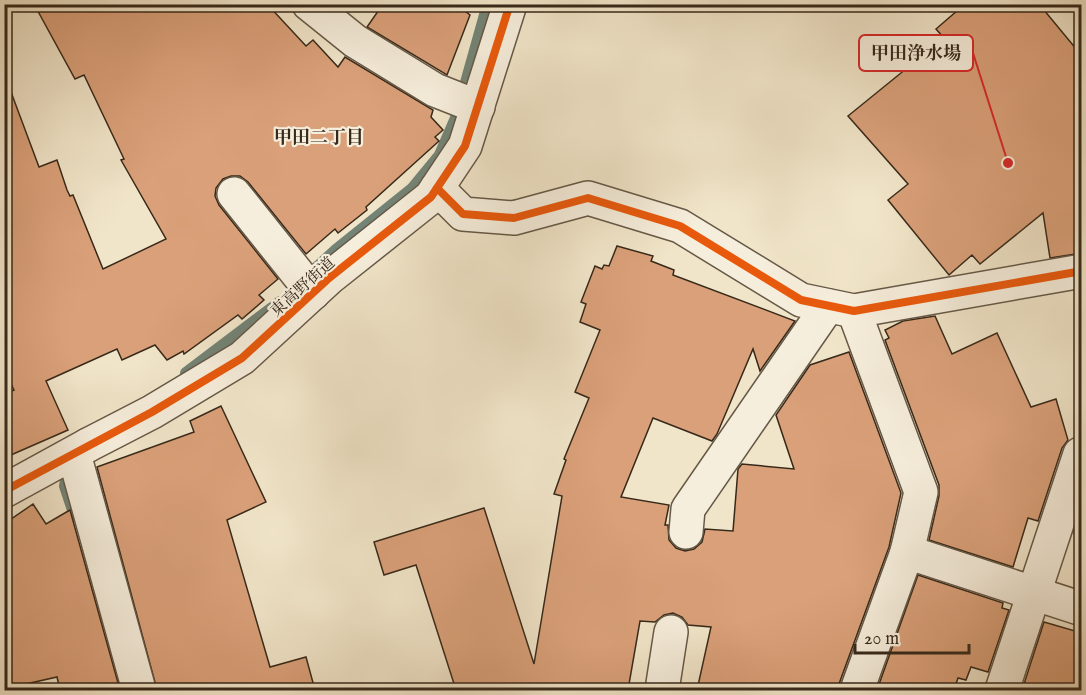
<svg xmlns="http://www.w3.org/2000/svg" width="1086" height="695" viewBox="0 0 1086 695" font-family="'IM FELL English','Noto Serif JP',serif">
<style>
.lines{fill:none;stroke-linecap:round;stroke-linejoin:round}
.stream{stroke:#738375;stroke-width:12}
.building{fill:#daa079;stroke:#37291a;stroke-width:1.5}
.minor-casing{stroke:#665846;stroke-width:36}
.tertiary-casing{stroke:#665846;stroke-width:36}
.minor{stroke:#f6eedc;stroke-width:33}
.tertiary{stroke:#f6eedc;stroke-width:33}
.cycleway-casing{stroke:#f6eedc;stroke-width:11}
.cycleway{stroke:#e8590c;stroke-width:8}
.labels{text-anchor:middle;stroke-width:4.5;stroke-linejoin:round;paint-order:stroke}
.street-label{font-size:16px;fill:#37291a;stroke:#f6eedc}
.neighbourhood-label{font-size:18px;font-weight:bold;fill:#37291a;stroke:#f6eedc}
.leader{fill:none;stroke:#d62828;stroke-width:2}
.callout-dot{fill:#d62828;stroke:#f6eedc;stroke-width:2}
.callout{fill:#f6eedc;stroke:#d62828;stroke-width:2}
.callout-label{font-size:18px;text-anchor:middle;font-weight:bold;fill:#37291a}
</style>
<rect width="100%" height="100%" fill="#f1e5c9"/>
<filter id="stains"><feTurbulence type="fractalNoise" baseFrequency=".00333" numOctaves="4"/><feColorMatrix values="0 0 0 0 .2 0 0 0 0 .09 0 0 0 0 .02 0 0 0 .5 -.17"/></filter>
<radialGradient id="worn" r=".72"><stop offset=".6" stop-color="#630" stop-opacity="0"/><stop offset="1" stop-color="#630" stop-opacity=".3"/></radialGradient>
<g class="lines">
<g class="stream">
<polyline points="312,272 336,250 412,189 440,155 456,118 488,4"/>
<polyline points="186,373 280,302"/>
<polyline points="68,469 65,486 75,516"/>
</g>
</g>
<g class="building">
<polygon points="34,4 267,4 306,46 313,40 338,67 345,57 433,110 431,117 443,130 435,137 439,141 366,207 367,210 338,233 335,229 306,254 248,182 240,176 231,176 223,179 216,188 215,196 219,205 278,279 259,295 264,300 242,319 238,315 184,354 183,351 167,360 155,345 122,360 117,349 46,381 68,430 4,458 4,394 14,390 4,369 4,84 8,84 39,167 57,160 67,190 70,196 73,195 103,269 166,239 121,160 124,159 84,75 75,79"/>
<polygon points="383,4 456,4 470,15 447,75 367,27"/>
<polygon points="965,4 1039,4 1082,56 1082,253 1050,258 1043,213 980,264 972,255 949,275 888,200 908,184 848,116 944,38 936,29"/>
<polygon points="617,246 653,256 651,261 674,270 673,275 795,321 760,371 753,349 717,434 712,441 653,418 621,497 669,505 665,525 668,525 669,540 676,548 685,551 694,549 702,542 705,529 733,531 738,469 742,464 794,469 776,415 810,365 849,352 901,493 889,547 839,684 839,690 697,690 711,627 688,625 682,617 673,613 664,615 655,622 640,621 628,690 456,690 416,565 384,575 374,542 484,508 534,664 562,496 554,494 566,460 564,459 589,398 575,392 600,330 580,322 586,304 581,302 595,266 602,269 604,265 609,266"/>
<polygon points="935,316 952,354 997,333 1031,407 1056,399 1068,440 1062,448 1038,521 1028,518 1013,567 929,540 939,496 939,485 885,340 889,338 885,330 903,321"/>
<polygon points="221,406 266,502 227,520 270,667 306,657 315,690 157,690 97,467 194,432 190,421"/>
<polygon points="33,504 46,524 70,510 120,690 60,690 57,677 4,689 4,524"/>
<polygon points="1082,509 1082,535 1074,533"/>
<polygon points="918,575 1003,603 1002,608 1009,610 988,672 971,667 966,680 958,678 954,690 877,690"/>
<polygon points="1044,622 1082,633 1082,690 1024,690 1026,685 1024,684"/>
</g>
<g class="lines">
<g class="minor-casing">
<g id="minor">
<polyline points="309,4 355,41 435,90 478,107"/>
<polyline points="234,194 313,293"/>
<polyline points="854,311 921,492 907,552 857,690"/>
<polyline points="88,445 152,412 242,358 329,278 431,197 437,188 463,214 514,218 588,198 680,226 801,300 854,311 1082,271"/>
<polyline points="74,454 139,690"/>
<polyline points="686,532 688,509 828,306"/>
<polyline points="907,552 1082,609"/>
<polyline points="662,690 671,632"/>
<polyline points="1002,690 1080,454"/>
</g>
</g>
<g class="tertiary-casing">
<g id="tertiary">
<polyline points="437,188 465,146 510,4"/>
<polyline points="4,491 88,445"/>
</g>
</g>
<use href="#minor" class="minor"/>
<use href="#tertiary" class="tertiary"/>
<g class="cycleway-casing">
<g id="cycleway">
<polyline points="437,188 463,214 514,218 588,198 680,226 801,300 854,311 1082,271"/>
<polyline points="4,491 152,412 242,358 329,278 431,197 465,146 510,4"/>
</g>
</g>
<use href="#cycleway" class="cycleway"/>
</g>
<g class="labels">
<g class="street-label">
<text transform="translate(302 286) rotate(-42)" y="6">東高野街道</text>
</g>
<g class="neighbourhood-label">
<text x="319" y="143">甲田二丁目</text>
</g>
</g>
<path class="leader" d="M1008 163L973 53"/>
<circle class="callout-dot" cx="1008" cy="163" r="6"/>
<rect class="callout" x="859" y="35" width="114" height="36" rx="6"/>
<g class="callout-label">
<text x="916" y="59">甲田浄水場</text>
</g>
<rect width="1086" height="695" fill="none" stroke="#f1e5c9" stroke-width="24"/>
<rect x="6" y="6" width="1074" height="683" fill="none" stroke="#37291a" stroke-width="3"/>
<rect x="12" y="12" width="1062" height="671" fill="none" stroke="#37291a" stroke-width="1.5"/>
<path d="M855 644v9h114v-9" fill="none" stroke="#37291a" stroke-width="3"/>
<text x="864" y="644" font-size="18" fill="#37291a" stroke="#f6eedc" stroke-width="4.5" paint-order="stroke">20 m</text>
<rect width="100%" height="100%" filter="url(#stains)"/>
<rect width="100%" height="100%" fill="url(#worn)"/>
</svg>
